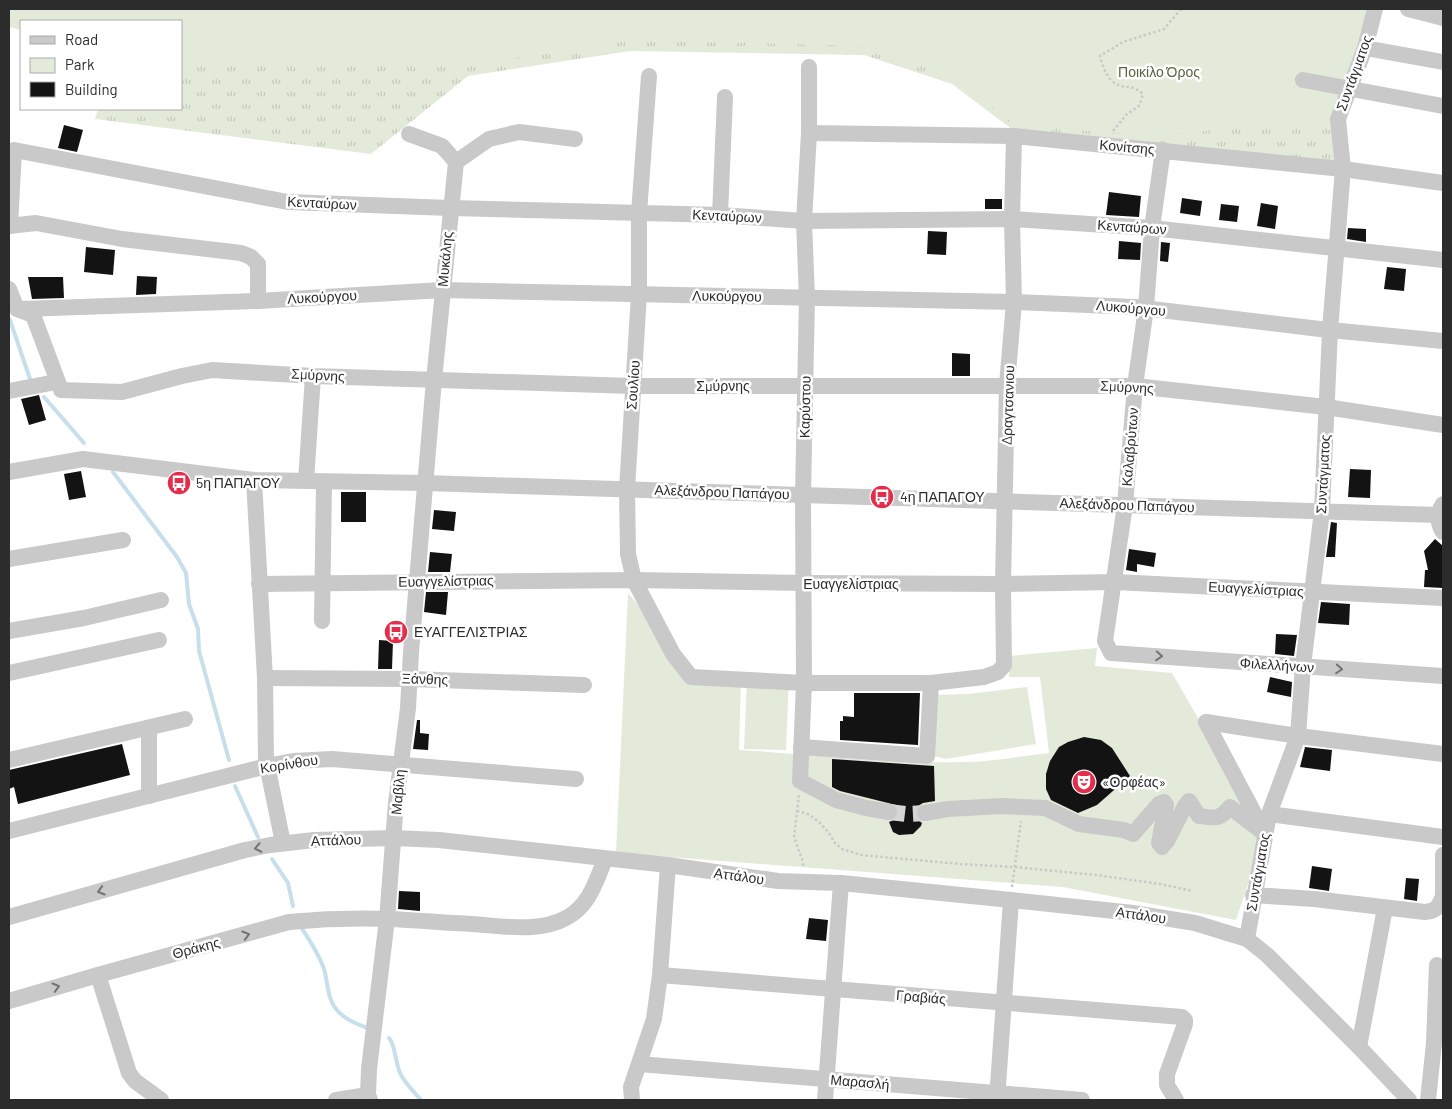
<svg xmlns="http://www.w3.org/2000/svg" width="1452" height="1109" viewBox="0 0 1452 1109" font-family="Barlow,sans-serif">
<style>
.grass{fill:url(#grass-tufts)}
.park{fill:#e4eada}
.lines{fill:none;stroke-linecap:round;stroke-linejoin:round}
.stream{stroke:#c6dfea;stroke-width:4}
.building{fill:#131313}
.minor-tunnel{stroke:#d5d5d5;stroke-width:16;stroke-dasharray:16 8;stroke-linecap:butt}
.path{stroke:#c9c9c9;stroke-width:2.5;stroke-dasharray:2.5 2.5;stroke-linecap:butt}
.minor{stroke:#c9c9c9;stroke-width:16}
.oneway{stroke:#737373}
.labels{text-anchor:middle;stroke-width:5;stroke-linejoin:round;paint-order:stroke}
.park-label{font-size:14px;fill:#53673b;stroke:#fff}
.street-label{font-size:14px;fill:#2c2c2c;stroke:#fff}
.poi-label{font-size:14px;fill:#2c2c2c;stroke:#fff;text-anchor:start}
</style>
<defs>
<pattern id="grass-tufts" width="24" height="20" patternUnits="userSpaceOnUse" patternTransform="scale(1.25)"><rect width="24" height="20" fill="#e4eada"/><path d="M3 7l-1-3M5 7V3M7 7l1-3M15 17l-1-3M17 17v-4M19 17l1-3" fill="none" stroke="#c4c9bb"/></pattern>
</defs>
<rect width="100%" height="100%" fill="#fff"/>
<polygon class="grass" points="1372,9 1333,119 1338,164 1013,130 952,84 864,55 630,51 468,76 371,154 95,119 98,109 181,109 181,21"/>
<g class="park">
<polygon points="9,9 1371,9 1332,119 1151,136 1015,125 950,74 865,46 631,40 467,66 181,60 181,21 21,21 21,30 9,27"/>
<path d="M 628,593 L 700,676 L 741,679 L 739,750 C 813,754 887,764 961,762 C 990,762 1020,756 1049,753 L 1040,677 L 1009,677 L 1009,656 L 1097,648 L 1095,666 L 1172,673 L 1265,834 L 1236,920 L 1063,887 L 616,853 Z"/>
<polygon points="789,678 786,750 744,749 747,679"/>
<polygon points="1027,687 1036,744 946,759 933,756 934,695 969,694"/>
</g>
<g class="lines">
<g class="stream">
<polyline points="10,320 30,379"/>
<polyline points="44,397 84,443"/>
<polyline points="113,472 177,557 186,573 189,604 198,629 199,651 229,760"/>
<polyline points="235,786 258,837"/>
<polyline points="272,859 288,883 293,906"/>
<path d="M 301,927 C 310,941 319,954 324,969 C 327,979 327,990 331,1000 C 337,1016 353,1023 368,1028"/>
<path d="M 389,1038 C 396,1046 395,1064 401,1075 C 406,1084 414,1092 421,1100"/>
</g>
</g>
<g class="building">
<polygon points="64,125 83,130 77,152 58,148"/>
<polygon points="1109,192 1141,196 1139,217 1106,215"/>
<polygon points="1182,198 1202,201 1200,216 1180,213"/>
<rect x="985" y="199" width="17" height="10"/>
<polygon points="1261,203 1278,206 1275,229 1257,226"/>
<polygon points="1221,204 1239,206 1237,222 1219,220"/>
<polygon points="1348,228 1366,229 1366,242 1347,239"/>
<polygon points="928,231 947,232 946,255 927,254"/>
<polygon points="1119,241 1141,243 1140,260 1118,259"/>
<polygon points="1161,242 1170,243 1168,262 1160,261"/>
<polygon points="86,247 115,250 113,275 84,272"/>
<polygon points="1387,267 1406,269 1404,291 1384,289"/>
<polygon points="137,276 157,277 156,294 136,295"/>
<polygon points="28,277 63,277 64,298 32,299"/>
<polygon points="952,353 970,354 970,376 952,376"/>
<polygon points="39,395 46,420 29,425 21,399"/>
<polygon points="1350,469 1371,470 1370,498 1348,497"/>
<polygon points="81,471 86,497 69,500 64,474"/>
<rect x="341" y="492" width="25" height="30"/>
<polygon points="434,510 456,512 454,531 432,529"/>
<polygon points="1331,522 1337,523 1335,557 1326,557"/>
<polygon points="1435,539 1443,546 1443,588 1424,587 1425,570 1428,570 1424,551"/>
<polygon points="1129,549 1156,553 1154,567 1137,564 1137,572 1126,570"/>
<polygon points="430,552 452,554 450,572 428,572"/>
<polygon points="426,592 448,592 446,615 424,612"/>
<polygon points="1321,602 1350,604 1349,625 1318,623"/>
<polygon points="1276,634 1297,635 1294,656 1275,654"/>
<polygon points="379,640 393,641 392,669 378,669"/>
<polygon points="1270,677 1292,682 1291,697 1267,692"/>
<polygon points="854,693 920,693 918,745 840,740 840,721 843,721 843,716 854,717"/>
<polygon points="417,720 420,720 420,733 429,734 428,750 413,749"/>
<polygon points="1084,737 1101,740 1112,748 1130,776 1097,805 1078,813 1051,800 1046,789 1046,774 1050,761 1059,747 1068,742"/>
<polygon points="122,744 130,775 18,804 14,787 9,789 9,770"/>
<polygon points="1305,747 1332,750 1330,771 1300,767"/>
<polygon points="832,759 934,766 935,801 923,803 918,806 916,810 917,819 922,823 921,826 913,834 899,835 893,832 889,822 896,819 899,814 898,809 896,805 840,791 832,787"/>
<polygon points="1312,866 1332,869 1329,891 1309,888"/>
<polygon points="1406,878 1419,879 1417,901 1404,899"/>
<polygon points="399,891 420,892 420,911 398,909"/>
<polygon points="809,918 828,920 826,941 806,939"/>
</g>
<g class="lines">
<polyline class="minor-tunnel" points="889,812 906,814 925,813"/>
<g class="path">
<path d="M 1113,131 L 1127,114 L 1139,106 L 1143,94 C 1130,83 1128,90 1116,84 C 1107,79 1102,65 1100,56 L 1123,42 L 1164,29 L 1181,9"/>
<polyline points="799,795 794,837 803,862 803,867"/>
<polyline points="797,811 808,814 819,822 829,833 835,843 842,849 861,855 960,864 1014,867 1096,875 1160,884 1193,891"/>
<polyline points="1012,887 1021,821"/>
</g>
<g class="minor">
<polyline points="1408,9 1443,18"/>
<polyline points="1365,48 1443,62"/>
<polyline points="809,67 809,133 804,221 807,298 803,495 804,683 800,781 836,800 866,808 889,812"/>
<polyline points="649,76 639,213 639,294 627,489 628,554 634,580 673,654 691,677 804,683 931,683 984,677 998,672 1004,665 1003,584 1007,385 1014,302 1012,219 1014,136"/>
<polyline points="1303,80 1443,106"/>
<polyline points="809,133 1014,136 1343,169 1443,183"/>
<polyline points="409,134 442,146 456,162"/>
<polyline points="1163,150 1152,228 1146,308 1135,386 1125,505 1105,641 1111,653 1443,676"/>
<polyline points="720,215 725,97"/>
<polyline points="9,226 36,223 122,239 241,253 251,257 258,264 258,301"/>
<polyline points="10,226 14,150 288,202 450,208 720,215 804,221 1012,219 1152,228 1443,260"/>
<polyline points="9,289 17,309 33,315 61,390 122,392 182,376 212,370 313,376 633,386 1135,386 1326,407 1443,425"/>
<polyline points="21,309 258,301 442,290 1014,302 1135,307 1320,329 1443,341"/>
<polyline points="9,391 56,382"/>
<polyline points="9,472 83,459 254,480 425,483 1438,515"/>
<polyline points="254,480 265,678 266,760 283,843"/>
<polyline points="306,481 313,376"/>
<path d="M 1443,504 C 1437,513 1437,523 1443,532"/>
<polyline points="9,559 123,540"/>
<polyline points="259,584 634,580 805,583 1003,584 1115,582 1443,598"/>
<polyline points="322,621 324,482"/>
<polyline points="9,631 84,618 161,600"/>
<polyline points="9,673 159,640"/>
<polyline points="265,678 410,679 584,685"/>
<polyline points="1206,722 1298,736 1443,754"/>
<polyline points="1206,722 1263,830"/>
<polyline points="801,747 927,756 931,683"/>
<polyline points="9,760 185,719"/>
<polyline points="149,796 149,728"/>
<path d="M 925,813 L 948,809 L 1001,806 L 1045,808 L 1079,824 L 1124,830 L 1133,834 L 1159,804 L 1164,802 L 1166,805 L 1159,843 L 1162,847 L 1167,841 L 1185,806 L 1189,801 L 1199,816 C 1214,818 1220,820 1230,807 L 1265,834"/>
<polyline points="1269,814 1443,837"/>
<polyline points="9,831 267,766 293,761 332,759 576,779"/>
<path d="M 1253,895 L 1314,899 L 1425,912 C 1437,911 1439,906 1443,896"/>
<polyline points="1443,896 1443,855"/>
<polyline points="9,917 245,850 270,845 314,840 394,838 439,840 668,865 778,881 841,883 1011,900 1133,913 1195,923 1247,939 1267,955 1359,1047 1409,1100"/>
<polyline points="1247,939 1269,814 1298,736 1303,666 1322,511 1330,330 1343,169 1338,119 1365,48 1375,9"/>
<polyline points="98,975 129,1073 135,1081 161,1100"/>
<polyline points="660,975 1182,1017 1185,1020 1185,1024 1167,1074 1167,1085 1176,1100"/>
<path d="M 9,1001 L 98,975 L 289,922 C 322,919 356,918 389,919 C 417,920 445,923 472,924 C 503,926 539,933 566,918 C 589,906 596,882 605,859"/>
<polyline points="1359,1047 1385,908"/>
<polyline points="639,1064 1082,1100"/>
<polyline points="336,1100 368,1095"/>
<polyline points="370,1100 368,1095 369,1069 387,919 396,803 408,708 411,652 434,380 456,162 489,139 519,132 575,139"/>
<polyline points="632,1100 631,1087 654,1019 660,975 668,865"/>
<polyline points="825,1100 841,883"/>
<polyline points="997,1100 1011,900"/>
<polyline points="1428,1100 1434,1043 1437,965"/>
</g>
</g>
<defs><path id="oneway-chevron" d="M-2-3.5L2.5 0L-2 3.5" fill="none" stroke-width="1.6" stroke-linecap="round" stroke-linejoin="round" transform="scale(1.25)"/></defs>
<g class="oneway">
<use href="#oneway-chevron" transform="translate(1159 656) rotate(4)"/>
<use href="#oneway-chevron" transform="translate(1339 669) rotate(4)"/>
<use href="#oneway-chevron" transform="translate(258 848) rotate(168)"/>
<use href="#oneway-chevron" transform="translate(101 891) rotate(164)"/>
<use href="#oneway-chevron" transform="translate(246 935) rotate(-16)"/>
<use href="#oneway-chevron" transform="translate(56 987) rotate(-16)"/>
</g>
<defs>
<g id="bus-disc" transform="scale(1.25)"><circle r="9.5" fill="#e32e4b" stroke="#fff"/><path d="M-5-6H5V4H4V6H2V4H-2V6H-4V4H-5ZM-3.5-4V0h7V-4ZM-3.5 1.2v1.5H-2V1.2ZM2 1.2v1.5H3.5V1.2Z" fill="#fff"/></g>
<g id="theatre-disc" transform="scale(1.25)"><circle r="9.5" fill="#e32e4b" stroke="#fff"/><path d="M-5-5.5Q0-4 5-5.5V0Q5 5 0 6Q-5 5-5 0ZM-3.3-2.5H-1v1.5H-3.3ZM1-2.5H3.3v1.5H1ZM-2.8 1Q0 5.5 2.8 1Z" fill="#fff"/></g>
</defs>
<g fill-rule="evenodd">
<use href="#bus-disc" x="179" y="483"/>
<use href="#bus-disc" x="882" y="497"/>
<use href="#bus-disc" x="396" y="632"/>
<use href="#theatre-disc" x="1084" y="782"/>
</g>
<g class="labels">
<g class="park-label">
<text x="1159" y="77">Ποικίλο Όρος</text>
</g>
<g class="street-label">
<text transform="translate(1354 73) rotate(-70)" y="5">Συντάγματος</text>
<text transform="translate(1127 147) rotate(5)" y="5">Κονίτσης</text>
<text transform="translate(322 203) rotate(3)" y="5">Κενταύρων</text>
<text transform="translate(727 216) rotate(3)" y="5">Κενταύρων</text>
<text transform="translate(1132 227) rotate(4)" y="5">Κενταύρων</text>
<text transform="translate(445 259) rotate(-85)" y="5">Μυκάλης</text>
<text transform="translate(727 296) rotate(1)" y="5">Λυκούργου</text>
<text transform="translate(322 297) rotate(-3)" y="5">Λυκούργου</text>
<text transform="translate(1131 308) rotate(5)" y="5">Λυκούργου</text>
<text transform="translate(318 375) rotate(3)" y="5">Σμύρνης</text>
<text transform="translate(633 385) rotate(-86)" y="5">Σουλίου</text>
<text x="723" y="391">Σμύρνης</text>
<text transform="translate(1127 387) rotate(3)" y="5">Σμύρνης</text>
<text transform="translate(1008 405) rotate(-88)" y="5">Δραγτσανιου</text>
<text transform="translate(805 407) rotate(-89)" y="5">Καρύστου</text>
<text transform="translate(1130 447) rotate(-85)" y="5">Καλαβρύτων</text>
<text transform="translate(1323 474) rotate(-87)" y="5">Συντάγματος</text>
<text transform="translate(722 492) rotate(2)" y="5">Αλεξάνδρου Παπάγου</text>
<text transform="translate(1127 505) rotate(2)" y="5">Αλεξάνδρου Παπάγου</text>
<text transform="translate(446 581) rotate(-1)" y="5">Ευαγγελίστριας</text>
<text x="851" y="589">Ευαγγελίστριας</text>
<text transform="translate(1256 589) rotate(3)" y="5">Ευαγγελίστριας</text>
<text transform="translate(1277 665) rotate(4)" y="5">Φιλελλήνων</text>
<text transform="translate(425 679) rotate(2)" y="5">Ξάνθης</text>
<text transform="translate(289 764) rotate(-9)" y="5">Κορίνθου</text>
<text transform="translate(398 792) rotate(-85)" y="5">Μαβίλη</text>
<text transform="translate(336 840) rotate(-2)" y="5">Αττάλου</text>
<text transform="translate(1258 872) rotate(-80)" y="5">Συντάγματος</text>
<text transform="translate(739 876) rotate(8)" y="5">Αττάλου</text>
<text transform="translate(1141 915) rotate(8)" y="5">Αττάλου</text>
<text transform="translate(196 948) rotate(-15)" y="5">Θράκης</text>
<text transform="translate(921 997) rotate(5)" y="5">Γραβιάς</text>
<text transform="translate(860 1082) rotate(5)" y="5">Μαρασλή</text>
</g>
<g class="poi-label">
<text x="196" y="488">5η ΠΑΠΑΓΟΥ</text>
<text x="900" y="502">4η ΠΑΠΑΓΟΥ</text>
<text x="414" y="637">ΕΥΑΓΓΕΛΙΣΤΡΙΑΣ</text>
<text x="1102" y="787">«Ορφέας»</text>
</g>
</g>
<rect width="1452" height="1109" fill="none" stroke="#2c2c2c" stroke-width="20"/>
<rect x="20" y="20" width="162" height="90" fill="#ffffff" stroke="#ababab"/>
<rect x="30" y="36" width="25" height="8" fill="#c9c9c9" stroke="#ababab"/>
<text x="65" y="45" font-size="15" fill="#2c2c2c">Road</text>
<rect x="30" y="58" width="25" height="15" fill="#e4eada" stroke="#ababab"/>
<text x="65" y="70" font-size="15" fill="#2c2c2c">Park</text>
<rect x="30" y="82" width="25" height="15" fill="#131313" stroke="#ababab"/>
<text x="65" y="95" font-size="15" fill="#2c2c2c">Building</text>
</svg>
